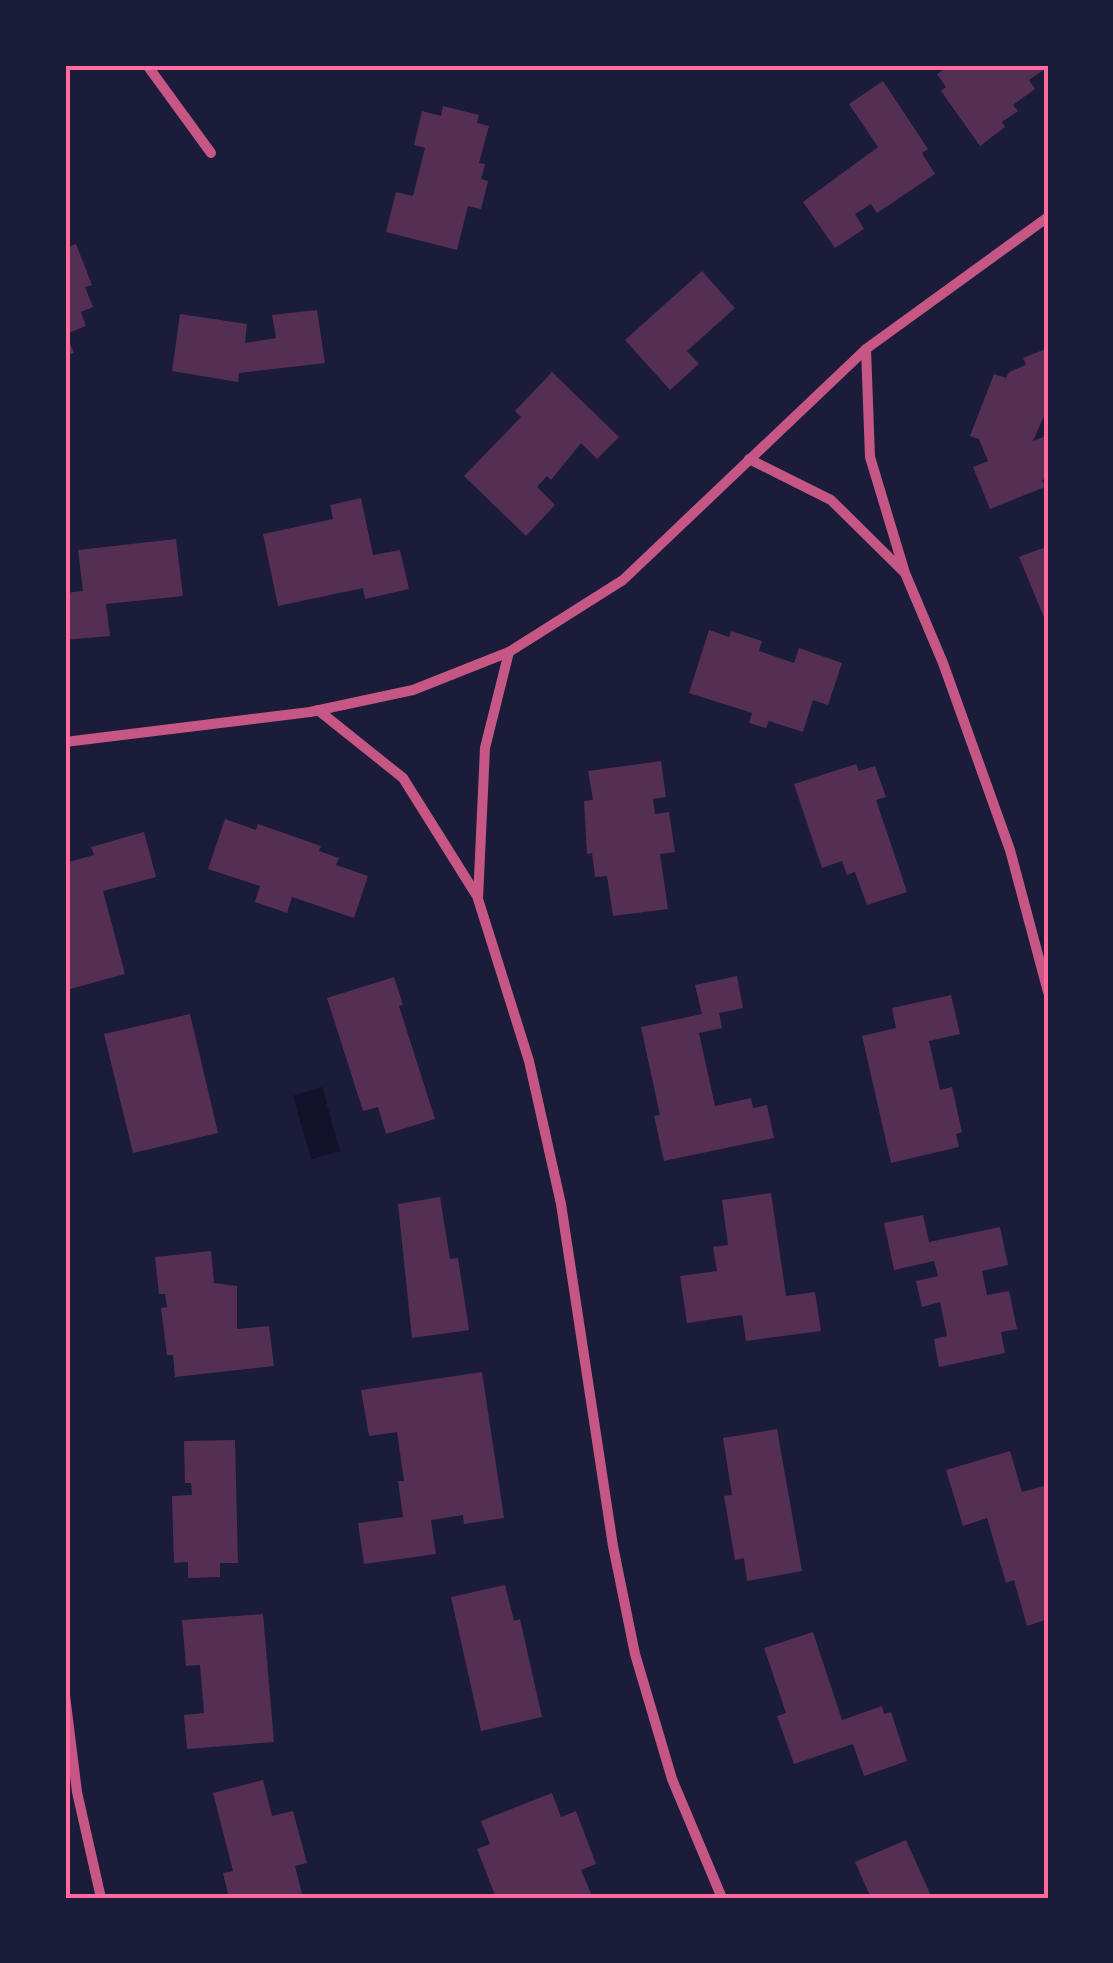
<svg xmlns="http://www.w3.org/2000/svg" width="1113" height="1963" viewBox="0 0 1113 1963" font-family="'Libre Baskerville',serif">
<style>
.water{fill:#12122b}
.building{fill:#542f53}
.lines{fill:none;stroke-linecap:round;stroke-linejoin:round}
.minor{stroke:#c65784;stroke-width:10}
.neatline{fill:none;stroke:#ff6b9d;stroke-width:4}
</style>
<rect width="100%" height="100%" fill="#1b1b3a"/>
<polygon class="water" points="322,1087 340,1151 311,1159 293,1096"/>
<g class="building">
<polygon points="950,65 1048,65 1048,74 1045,69 1029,80 1035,89 1013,105 1018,111 1002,122 1005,127 980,146 941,91 946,87 937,74"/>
<polygon points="883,81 928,149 922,153 935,174 877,213 871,204 855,214 864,229 835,248 803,202 878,147 849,104"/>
<polygon points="443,106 479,115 477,123 489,126 479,163 485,164 481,179 488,181 481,209 468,206 457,250 386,232 396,192 413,196 425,148 414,145 422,111 441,116"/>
<polygon points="76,244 92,285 85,287 93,307 81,312 86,326 66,334 74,353 65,356 65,248"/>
<polygon points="702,271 735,308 687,351 699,364 670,390 625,340"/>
<polygon points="317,310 325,363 239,373 238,382 172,371 180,314 247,324 245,343 276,338 272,315"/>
<polygon points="1048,348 1048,407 1033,441 1048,435 1048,478 1042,480 1045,487 990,509 973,467 988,461 979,439 970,436 994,374 1006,378 1009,372 1026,365 1023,358"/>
<polygon points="552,372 619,437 597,459 581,443 551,480 547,476 537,487 555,505 526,536 464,476 521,417 515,411"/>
<polygon points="361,498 373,555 400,550 409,589 365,599 363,588 278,606 263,534 333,519 330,505"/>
<polygon points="176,539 183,596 106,604 110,636 65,640 65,593 83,591 78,550"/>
<polygon points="1048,546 1048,627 1019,557"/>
<polygon points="709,630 729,637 731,631 762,641 759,651 794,663 799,648 842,663 828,705 813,700 803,732 769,721 766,728 749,723 752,713 689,693"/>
<polygon points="661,761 666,797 653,799 655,814 669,812 675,852 660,854 668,909 613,916 607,876 595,877 592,853 587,854 584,801 593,800 588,771"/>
<polygon points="856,764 859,771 875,766 886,797 876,800 907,892 867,905 855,872 847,875 842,861 822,868 794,784"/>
<polygon points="225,819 256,830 258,824 321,846 319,851 339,858 336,865 368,876 354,918 292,897 287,913 255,902 260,886 208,869"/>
<polygon points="144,832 156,877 103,891 125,974 70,989 65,972 65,863 94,855 91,847"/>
<polygon points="737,976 743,1008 719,1013 722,1028 699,1033 715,1106 751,1098 753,1108 767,1105 774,1138 664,1161 654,1116 660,1115 641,1027 702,1014 695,985"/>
<polygon points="394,977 403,1005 399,1006 435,1119 386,1134 378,1107 363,1111 327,998"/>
<polygon points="951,995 960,1034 929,1041 940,1090 952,1087 962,1132 956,1134 959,1147 891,1163 862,1036 896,1028 892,1008"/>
<polygon points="190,1014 218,1133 133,1153 104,1034"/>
<polygon points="771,1193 786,1296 815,1292 821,1331 746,1341 742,1315 687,1323 680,1276 717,1271 713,1247 728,1245 722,1200"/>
<polygon points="440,1197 450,1259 458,1258 469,1330 412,1338 398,1204"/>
<polygon points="923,1215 929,1242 1000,1227 1008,1265 982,1271 987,1295 1009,1291 1017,1329 1001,1332 1005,1353 939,1367 934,1339 947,1336 940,1302 922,1307 916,1281 938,1276 934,1261 894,1270 884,1223"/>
<polygon points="211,1251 214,1283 237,1286 237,1329 269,1326 274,1366 175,1377 173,1355 167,1355 161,1308 167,1307 165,1294 159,1294 155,1257"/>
<polygon points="482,1372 504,1518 464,1524 463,1515 431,1520 436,1554 364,1564 358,1523 403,1517 398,1481 404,1481 397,1432 369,1436 361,1390"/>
<polygon points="777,1429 802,1571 747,1581 744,1558 735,1560 724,1496 732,1495 723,1438"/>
<polygon points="235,1440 238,1563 220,1563 220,1577 188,1578 188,1562 174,1563 172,1496 192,1495 191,1483 185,1483 184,1441"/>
<polygon points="1010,1451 1022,1492 1048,1485 1048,1619 1027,1626 1014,1580 1006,1583 987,1518 963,1526 946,1470"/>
<polygon points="505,1585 514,1621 520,1619 542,1717 481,1731 451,1597"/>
<polygon points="263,1614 274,1742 187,1749 184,1715 204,1713 200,1665 186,1666 182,1620"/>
<polygon points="813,1632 842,1720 882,1706 884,1714 891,1712 907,1761 864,1776 853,1744 794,1764 777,1716 786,1713 764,1648"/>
<polygon points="263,1780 272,1816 293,1811 307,1863 295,1866 303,1898 229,1898 223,1873 233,1871 213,1793"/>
<polygon points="552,1793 561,1817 576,1811 596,1864 581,1870 593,1898 496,1898 477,1849 490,1844 481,1821"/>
<polygon points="906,1840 932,1898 871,1898 855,1862"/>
</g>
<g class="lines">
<g class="minor">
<polyline points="147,65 211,153"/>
<polyline points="866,349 870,457 905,573 943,663 1010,850 1048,992"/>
<polyline points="749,459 831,500 904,572"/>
<polyline points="509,652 485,748 478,899 529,1061 561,1204 613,1546 635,1654 672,1779 722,1898"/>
<polyline points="318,710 403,778 477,896"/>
<polyline points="65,742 310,712 413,690 509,652 623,580 866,349 1048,217"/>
<polyline points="65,1695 77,1792 101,1898"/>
</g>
</g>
<rect width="1113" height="1963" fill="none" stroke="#1b1b3a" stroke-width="135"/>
<rect x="68" y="68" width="978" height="1828" class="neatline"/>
</svg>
